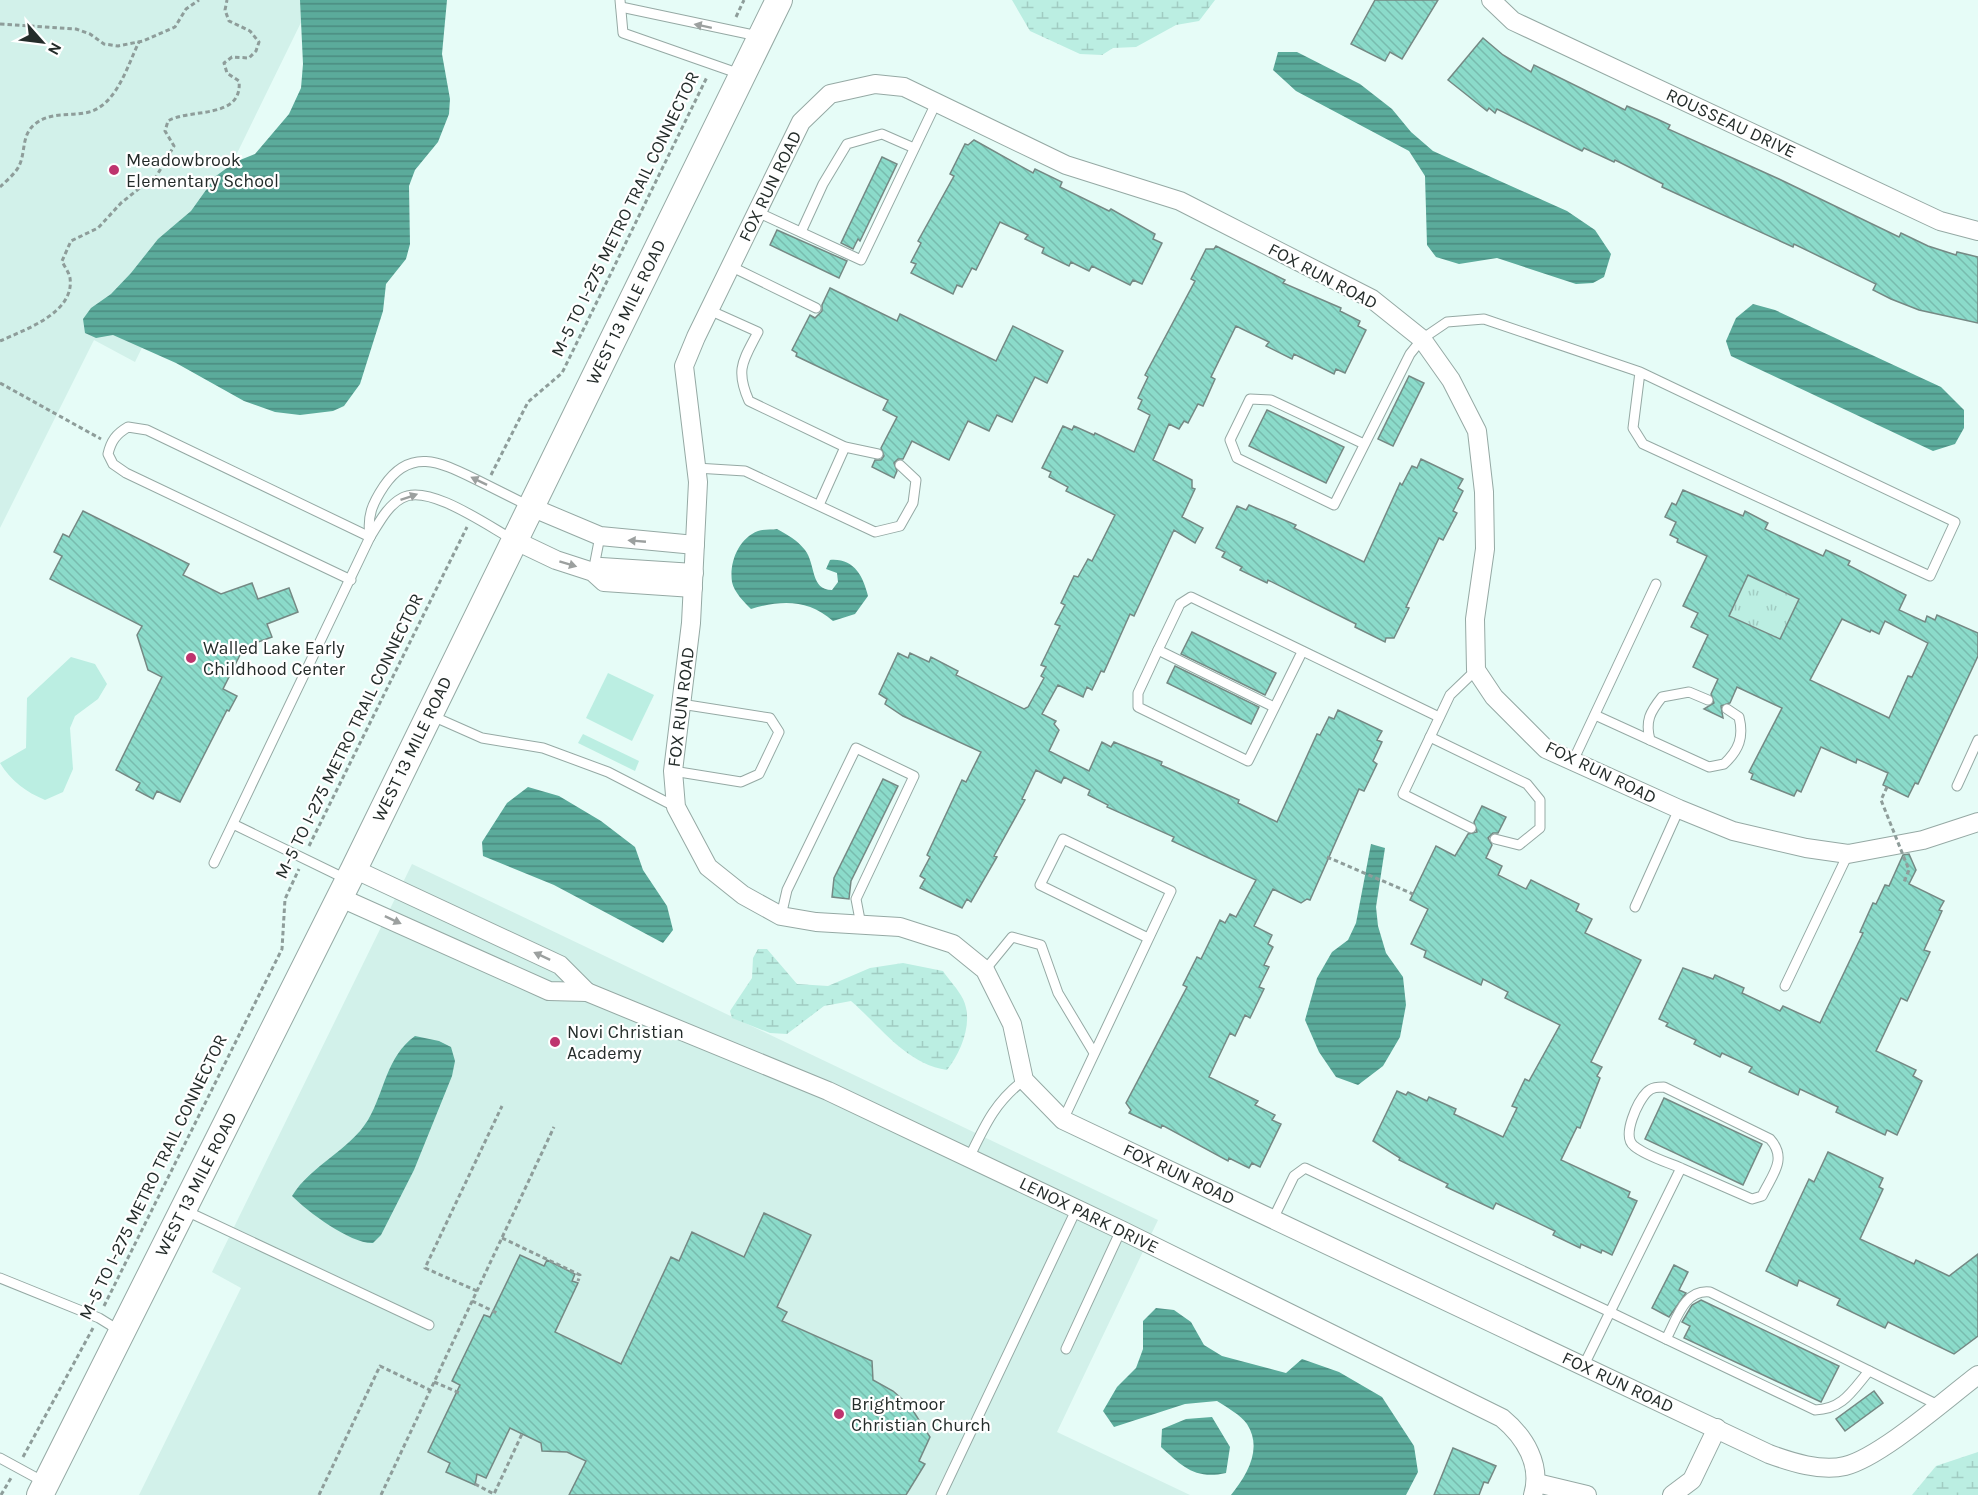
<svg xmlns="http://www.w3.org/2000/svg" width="1978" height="1495" viewBox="0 0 1978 1495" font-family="Karla,sans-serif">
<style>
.built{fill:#d2f1ea}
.grass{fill:url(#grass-tufts)}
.wetland{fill:url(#wetland-marsh)}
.park{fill:#bbeee2}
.water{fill:url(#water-rules)}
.building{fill:url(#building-back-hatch);stroke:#758984;stroke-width:1.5;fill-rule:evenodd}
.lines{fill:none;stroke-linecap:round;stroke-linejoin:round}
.lane-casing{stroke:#95a9a4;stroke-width:11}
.street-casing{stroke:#95a9a4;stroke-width:20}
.secondary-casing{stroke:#95a9a4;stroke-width:28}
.path{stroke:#8e9d9a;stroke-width:3;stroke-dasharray:4.5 3;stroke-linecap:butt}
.lane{stroke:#fff;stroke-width:9}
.street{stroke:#fff;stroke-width:18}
.secondary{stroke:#fff;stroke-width:26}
.path-bridge{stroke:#8e9d9a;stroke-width:3;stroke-dasharray:4.5 3;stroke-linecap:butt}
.oneway{fill:#9ca09f}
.poi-dot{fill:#be346e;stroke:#fff;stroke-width:2}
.labels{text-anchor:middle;stroke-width:4.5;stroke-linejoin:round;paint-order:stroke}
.street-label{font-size:18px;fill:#242c2a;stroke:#fff}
.poi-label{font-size:18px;fill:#242c2a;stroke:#fff;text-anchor:start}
</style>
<defs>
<pattern id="grass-tufts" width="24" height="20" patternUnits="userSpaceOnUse" patternTransform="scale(1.5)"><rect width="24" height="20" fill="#bbeee2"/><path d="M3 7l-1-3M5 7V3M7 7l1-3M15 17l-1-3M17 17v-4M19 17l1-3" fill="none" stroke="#a1ccc2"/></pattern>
<pattern id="wetland-marsh" width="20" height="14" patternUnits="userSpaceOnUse" patternTransform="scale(1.5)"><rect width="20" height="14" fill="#bbeee2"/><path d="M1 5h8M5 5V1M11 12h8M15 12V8" fill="none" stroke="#a1ccc2"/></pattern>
<pattern id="water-rules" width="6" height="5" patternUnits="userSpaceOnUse" patternTransform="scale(1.5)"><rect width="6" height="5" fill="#5bab9b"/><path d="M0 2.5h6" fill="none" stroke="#4b8b7f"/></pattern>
<pattern id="building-back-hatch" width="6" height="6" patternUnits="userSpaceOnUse" patternTransform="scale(1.5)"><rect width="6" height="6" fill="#8bdbca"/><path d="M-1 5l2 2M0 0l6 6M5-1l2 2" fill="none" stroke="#78bcae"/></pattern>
</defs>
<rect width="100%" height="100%" fill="#e6fcf7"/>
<g class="built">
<polygon points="0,0 312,0 135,362 94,340 0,528"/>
<polygon points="412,864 1158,1220 1057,1432 1190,1495 139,1495 241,1288 212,1272"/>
</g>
<polygon class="grass" points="1748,575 1799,599 1780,639 1729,616"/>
<g class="wetland">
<polygon points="1012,0 1215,0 1199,21 1176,25 1136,47 1113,48 1102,55 1080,54 1030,31"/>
<path d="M 758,949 L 767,949 L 797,984 L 828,986 L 870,968 L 903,963 L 943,971 C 949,980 958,989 963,999 C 974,1022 961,1052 947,1070 C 906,1064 880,1026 851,1001 L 824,1006 L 787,1034 L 770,1033 L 732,1018 L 730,1011 L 752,978 L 753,958 Z"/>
<polygon points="1978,1452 1978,1495 1912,1495 1936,1466"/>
</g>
<g class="park">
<path d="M 71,657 L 95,664 L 107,684 L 98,699 L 75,716 L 70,728 L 73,769 L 63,792 L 45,800 C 26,792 11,781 0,763 L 26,748 L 27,698 Z"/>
<polygon points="608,673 654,695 632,741 586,718"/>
<polygon points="583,734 639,761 635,771 578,743"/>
</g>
<g class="water">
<polygon points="300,0 447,0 442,54 450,99 449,114 438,142 415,170 409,186 410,244 406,259 386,284 383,311 360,384 344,406 333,411 300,415 275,412 244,401 176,363 113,335 96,338 85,333 83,319 91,308 111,294 131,273 158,239 191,211 216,176 235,162 255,154 289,114 301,88 303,64"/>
<polygon points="1278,52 1297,52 1360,84 1392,109 1411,132 1433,151 1567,211 1595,230 1611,254 1604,277 1593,283 1576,284 1497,258 1459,264 1436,257 1427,245 1425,176 1409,151 1296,91 1273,70"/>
<polygon points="1753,304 1775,310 1941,387 1964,410 1964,428 1955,444 1933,451 1731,356 1726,341 1736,318"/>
<path d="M 777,529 C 788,535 797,540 805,550 C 816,564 810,590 832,590 L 838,582 L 837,573 L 826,569 L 830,560 C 854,558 863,576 868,596 L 855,614 L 833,621 C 808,599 781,600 751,609 C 744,602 734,592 732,582 C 729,562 739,538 758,531 C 764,529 772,530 777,529 Z"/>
<polygon points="528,787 559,796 601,821 635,847 643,870 667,906 673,930 663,943 554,885 483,856 482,842 507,803"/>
<polygon points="1371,844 1385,848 1376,907 1378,926 1386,953 1403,977 1406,1005 1400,1037 1383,1066 1358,1085 1336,1077 1319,1052 1305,1020 1317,978 1332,952 1348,940 1356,923"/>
<path d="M 415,1036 L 439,1041 L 451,1047 L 455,1061 L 452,1076 L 414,1170 L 381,1235 L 373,1243 C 351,1244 308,1212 292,1196 C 311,1165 349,1151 368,1120 C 385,1091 386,1057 415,1036 Z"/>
<path d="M 1156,1308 L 1174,1310 L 1191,1322 L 1204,1345 L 1222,1356 L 1286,1373 L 1302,1359 L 1339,1372 L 1382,1397 L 1414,1446 L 1418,1472 L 1406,1495 L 1231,1495 C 1247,1475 1263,1449 1247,1424 C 1241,1415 1226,1407 1217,1401 L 1185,1404 L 1114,1427 L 1103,1411 L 1117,1387 L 1136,1368 L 1143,1349 L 1143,1321 Z"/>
<path d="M 1212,1417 L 1230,1447 L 1226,1473 C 1195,1480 1182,1466 1161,1447 L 1162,1429 L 1186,1419 Z"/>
</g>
<g class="building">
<polygon points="1375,0 1438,0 1402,59 1390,52 1385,61 1351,44"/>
<polygon points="1483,38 1503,55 1531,72 1534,65 1625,110 1627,106 1657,119 1670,125 1668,129 1779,179 1899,237 1901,233 1928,246 1956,255 1957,252 1978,257 1978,323 1919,310 1891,299 1873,290 1876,284 1794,244 1793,247 1662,187 1663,184 1615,160 1614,162 1584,148 1582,151 1497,109 1495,113 1489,108 1487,111 1448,80"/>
<polygon points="974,140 1033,173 1035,169 1062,182 1060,187 1109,211 1111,209 1155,234 1153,239 1162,243 1142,284 1133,280 1130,285 1092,266 1089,271 1071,262 1069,266 1042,253 1044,248 1025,239 1028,235 1000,222 976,270 972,268 962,287 957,285 953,294 911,273 916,264 911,262 921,243 918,241 954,176 950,174 965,144 968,145"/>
<polygon points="882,157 897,164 860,241 858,239 853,249 841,243"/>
<polygon points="777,230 847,261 839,278 770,245"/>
<polygon points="1216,246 1285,280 1283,283 1341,308 1340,311 1360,321 1358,326 1366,330 1345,373 1336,369 1334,374 1294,354 1292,359 1266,346 1269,342 1236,326 1211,377 1215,379 1203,406 1198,404 1188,423 1184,421 1179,429 1169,424 1153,460 1192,480 1192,488 1195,489 1182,517 1203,528 1195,543 1174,530 1134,616 1130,614 1104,672 1101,671 1092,690 1087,687 1083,697 1058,685 1042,714 1056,721 1054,724 1059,730 1049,751 1089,771 1102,742 1111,747 1114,742 1162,762 1161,765 1239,800 1238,803 1277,822 1317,734 1320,735 1329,717 1334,719 1338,710 1382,731 1377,740 1382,742 1373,761 1377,764 1364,791 1359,789 1310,900 1307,899 1301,903 1273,889 1254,926 1272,935 1268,944 1273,947 1264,965 1269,967 1259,987 1264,989 1250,1018 1245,1015 1235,1036 1230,1033 1209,1077 1258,1101 1255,1105 1275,1115 1272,1120 1281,1124 1260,1167 1252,1163 1249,1168 1229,1158 1228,1161 1162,1125 1161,1128 1129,1113 1131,1110 1126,1103 1187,987 1183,985 1197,957 1201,959 1220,920 1225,923 1230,914 1236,917 1256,880 1172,841 1174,837 1107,807 1108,805 1088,795 1090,790 1064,777 1061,783 1036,770 1022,799 1025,800 994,856 997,857 971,902 967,899 962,908 920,888 925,879 920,876 930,857 927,855 962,780 966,782 981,752 903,716 885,704 887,699 879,694 898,653 908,658 910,653 929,662 931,657 958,671 956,675 1024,709 1028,707 1044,678 1041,676 1046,667 1041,665 1060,626 1055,624 1065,605 1061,603 1074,576 1078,577 1088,559 1092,561 1115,515 1066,491 1068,487 1049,477 1051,472 1042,468 1063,426 1072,430 1074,426 1094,435 1095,433 1134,452 1150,415 1138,409 1142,400 1138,398 1148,377 1145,375 1195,281 1191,279 1206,249 1214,249"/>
<polygon points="830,288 897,321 900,314 996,361 1013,326 1063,351 1047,383 1035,377 1012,422 997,415 989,431 968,421 949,460 912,441 903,459 898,459 894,463 897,471 894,478 872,467 875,460 881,460 884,456 881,448 897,417 883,410 888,400 796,356 797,353 792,350 810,315 815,318 822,311 822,305"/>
<polygon points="1409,376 1424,383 1393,446 1378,439"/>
<polygon points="1267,410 1344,447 1326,483 1249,446"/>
<polygon points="1421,459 1463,479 1458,488 1463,491 1453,511 1457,513 1443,540 1439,538 1406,607 1409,608 1394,638 1386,638 1385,642 1355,627 1356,624 1268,580 1267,583 1240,570 1242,567 1222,557 1225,552 1216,548 1237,506 1246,510 1249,505 1296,525 1294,528 1364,562 1400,483 1402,485 1412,466 1417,468"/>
<path d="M 1683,490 L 1743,516 L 1745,511 L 1768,523 L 1765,529 L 1823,556 L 1826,550 L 1850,561 L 1848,565 L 1906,595 L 1899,610 L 1925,622 L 1927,616 L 1935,620 L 1937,615 L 1978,633 L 1978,656 L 1918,784 L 1915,783 L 1908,797 L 1883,785 L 1888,773 L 1857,759 L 1856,763 L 1821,747 L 1801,792 L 1797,790 L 1794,796 L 1751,779 L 1753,774 L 1749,772 L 1782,708 L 1737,687 L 1730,703 L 1721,706 L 1723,718 L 1704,709 L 1714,703 L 1711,694 L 1718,679 L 1693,667 L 1708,635 L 1691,627 L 1698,613 L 1683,606 L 1707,556 L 1677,542 L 1678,539 L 1670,535 L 1676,522 L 1665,517 L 1672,503 L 1676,505 ZM 1748,575 L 1799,599 L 1780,639 L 1729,616 ZM 1842,619 L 1870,632 L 1871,630 L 1879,634 L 1885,621 L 1928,643 L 1912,677 L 1908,676 L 1889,718 L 1810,680 Z"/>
<polygon points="83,511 189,564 183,575 221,594 252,583 258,599 289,588 298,612 267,624 272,637 244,647 223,689 237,696 229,711 227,710 180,802 157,791 153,799 136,790 140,783 116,770 162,677 148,670 137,635 142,626 50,579 62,556 54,552 63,534 69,537"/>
<polygon points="1192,632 1276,673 1265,695 1181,654"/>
<polygon points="1175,666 1259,707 1251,724 1167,683"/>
<polygon points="883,779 898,786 851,881 849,899 832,897 834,878"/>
<polygon points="1482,806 1506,817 1498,833 1493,833 1488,838 1492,845 1486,858 1502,866 1498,875 1526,889 1531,880 1579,904 1576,911 1592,919 1585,933 1641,960 1591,1062 1602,1067 1597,1076 1600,1078 1580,1128 1577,1127 1561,1160 1630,1192 1628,1197 1637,1201 1612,1255 1602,1250 1601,1253 1581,1244 1580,1248 1553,1235 1555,1231 1496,1203 1493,1209 1446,1187 1448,1184 1399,1160 1400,1158 1373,1141 1397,1091 1406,1095 1408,1092 1427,1101 1429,1097 1456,1109 1454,1114 1503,1137 1517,1108 1512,1106 1525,1079 1529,1081 1560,1025 1505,998 1508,992 1483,979 1481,985 1424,957 1426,951 1411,944 1428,909 1410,900 1436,846 1455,856 1468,834 1477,832 1474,822"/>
<polygon points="1909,854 1916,870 1909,884 1944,901 1939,910 1942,911 1924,950 1930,952 1907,1001 1901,998 1876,1051 1916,1070 1913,1076 1922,1081 1897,1135 1887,1130 1885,1135 1836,1112 1838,1107 1800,1089 1798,1095 1749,1072 1752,1067 1722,1053 1720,1057 1694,1044 1696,1040 1666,1026 1668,1023 1659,1019 1683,968 1713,979 1715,975 1744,988 1742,993 1780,1011 1783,1006 1820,1023 1863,933 1860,932 1873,903 1876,904 1885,885 1889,886 1903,855"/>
<polygon points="1664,1098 1762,1144 1743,1185 1645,1139"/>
<polygon points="1828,1152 1883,1178 1879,1187 1883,1189 1860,1239 1914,1264 1916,1260 1949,1276 1978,1254 1978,1336 1954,1354 1888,1322 1885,1328 1837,1305 1840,1299 1799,1280 1797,1286 1766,1271 1809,1179 1814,1182"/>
<polygon points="764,1213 811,1235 777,1307 787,1312 782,1321 872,1361 873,1380 893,1391 910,1406 930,1437 919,1461 925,1464 906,1495 569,1495 586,1461 567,1452 542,1451 541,1443 510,1428 486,1478 477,1474 475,1485 446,1472 450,1463 428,1452 460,1385 452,1381 484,1315 490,1317 520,1255 544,1266 547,1260 575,1274 572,1281 578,1283 555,1332 621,1364 671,1257 679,1261 692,1232 744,1257"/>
<polygon points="1674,1265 1688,1272 1679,1290 1686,1293 1669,1317 1652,1308"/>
<polygon points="1701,1300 1839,1366 1821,1402 1684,1338 1690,1326 1682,1322 1692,1305"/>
<polygon points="1874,1391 1883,1403 1845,1431 1836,1419"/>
<polygon points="1453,1448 1496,1466 1488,1483 1484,1482 1479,1495 1434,1495"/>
</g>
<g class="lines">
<g class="lane-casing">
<g id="lane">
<polyline points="620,0 623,33 740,74"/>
<polyline points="621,7 758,36"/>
<polyline points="757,212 861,260 937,101"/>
<polyline points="801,232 823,184 847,144 882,134 914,148"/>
<polyline points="730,266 816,308"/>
<path d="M 709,310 L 758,332 C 743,361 735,369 749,401 L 845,447 L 878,454"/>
<polyline points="1364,444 1271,400 1250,399 1230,440 1237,458 1334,505 1410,354 1422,339 1447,322 1484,319 1640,372 1955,522 1930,576 1643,444 1633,428 1640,372"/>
<polyline points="696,468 745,471 875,532 900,526 913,503 916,480 900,465"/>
<polyline points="819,505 845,447"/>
<path d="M 370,537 C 367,516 372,504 384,486 C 411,446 442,463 477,480 C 495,489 513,498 531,507"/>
<polyline points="593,572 600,536"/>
<path d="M 351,580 L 126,473 L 113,464 L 108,454 C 111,441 116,434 128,427 L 147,430 L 370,537"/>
<polyline points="1158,650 1274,707"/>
<polyline points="1302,652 1248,761 1138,707 1138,693 1158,650 1180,604 1191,597 1439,717"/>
<polyline points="430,715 482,738 543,748 608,772 676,807"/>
<path d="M 1595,715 L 1709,767 L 1724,764 C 1739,750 1744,737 1739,717 L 1727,709"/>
<polyline points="1430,737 1527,784 1540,800 1540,828 1519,845 1495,839"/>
<path d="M 1650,740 C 1645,721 1650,712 1662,697 L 1689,692 L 1708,700"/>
<polyline points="1573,761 1656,584"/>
<polyline points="673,771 741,782 759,774 779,732 770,718 681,704"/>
<polyline points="1957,786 1978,740"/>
<polyline points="235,825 346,879"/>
<polyline points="1471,828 1403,794 1450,695 1476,670"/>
<path d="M 214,863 L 370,537 C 379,523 387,506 402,498 C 428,483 488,526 512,539"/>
<polyline points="1635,907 1679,809"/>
<polyline points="781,916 787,890 856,748 914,776 856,899 861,925"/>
<polyline points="985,970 1012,937 1041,945 1058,993 1094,1053"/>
<polyline points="1785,986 1848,854"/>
<polyline points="1063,1120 1171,891 1063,839 1040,885 1148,938"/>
<path d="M 969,1158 C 985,1125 995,1102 1024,1080"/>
<path d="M 1681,1168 C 1667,1162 1646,1156 1634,1146 C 1621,1136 1638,1101 1647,1092 C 1652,1087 1658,1087 1664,1087 L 1770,1139 C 1788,1159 1772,1175 1762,1196 L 1752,1199 L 1681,1168 L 1610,1312 L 1666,1339 C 1677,1319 1684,1289 1710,1292 L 1938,1405"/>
<polyline points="184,1210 429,1325"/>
<polyline points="1273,1219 1294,1176 1305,1168 1610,1312 1584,1365"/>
<polyline points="0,1278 99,1318 120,1331"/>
<path d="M 1666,1339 L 1815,1410 C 1843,1409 1852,1391 1869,1371"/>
<polyline points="1066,1349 1121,1230"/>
<polyline points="0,1458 44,1482"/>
<polyline points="941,1495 1077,1208"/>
</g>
</g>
<g class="street-casing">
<g id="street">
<polyline points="1491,0 1513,21 1940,221 1978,231"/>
<polyline points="531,507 600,536 695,545"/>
<polyline points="514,540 556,560 593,572 604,582 693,588"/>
<polyline points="593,572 601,567 694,573"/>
<path d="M 1978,822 L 1923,840 L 1848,854 L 1806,848 L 1733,831 L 1679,809 L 1546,749 L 1494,697 L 1476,670 L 1475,619 L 1485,549 L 1484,492 L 1477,431 L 1451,380 L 1422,339 L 1372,299 L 1180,201 L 1066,165 L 904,87 L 875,84 L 830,94 L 801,122 L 696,337 L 684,366 L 698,482 L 691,623 L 673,771 L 676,807 L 708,867 L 743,895 L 781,916 L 816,922 L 900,927 L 953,944 L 985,970 L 1012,1024 L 1024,1080 L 1063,1120 L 1769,1454 C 1791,1462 1821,1472 1845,1466 C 1881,1457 1946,1399 1978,1375"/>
<polyline points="354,869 560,965 587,992"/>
<path d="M 339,897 L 549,991 L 587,992 L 828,1091 L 1121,1230 L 1502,1418 C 1525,1437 1542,1465 1533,1495"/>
<polyline points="1537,1483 1587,1495"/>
<polyline points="1672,1495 1692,1480 1717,1428"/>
</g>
</g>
<g class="secondary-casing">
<polyline id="secondary" points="40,1495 354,869 779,0"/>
</g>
<g class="path">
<polyline points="736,17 744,0"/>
<polyline points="0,24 76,29 90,34 104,44 118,46 143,41 175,27 186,9 199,0"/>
<path d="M 0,187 C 6,181 15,174 19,166 C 26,152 21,135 35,124 C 50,112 67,116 84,113 C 116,109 127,66 139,42"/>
<path d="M 0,341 C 24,330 75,313 70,278 C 69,272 64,266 62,261 L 71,241 L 98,228 L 121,203 L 141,187 L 153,182 L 174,146 L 165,131 L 168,121 C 189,108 243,120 239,81 L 227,73 L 224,63 L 232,57 L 249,58 L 256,51 L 259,42 L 250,31 L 229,21 L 225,10 L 227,0"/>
<polyline points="0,383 101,439"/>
<polyline points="491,475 528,402 562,373 707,77"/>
<polyline points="309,846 467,527"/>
<polyline points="1327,857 1413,894"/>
<polyline points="502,1238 580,1275 578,1281"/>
<polyline points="477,1291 425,1268 502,1106"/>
<polyline points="472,1301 497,1313"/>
<polyline points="104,1306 282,949 285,899 299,869"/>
<polyline points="434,1382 460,1393"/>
<polyline points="23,1457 93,1328"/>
<polyline points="475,1484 494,1494 522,1434"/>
<polyline points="1,1495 11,1478"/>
<polyline points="319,1495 380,1366 430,1390"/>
<polyline points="381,1495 554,1127"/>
</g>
<use href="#lane" class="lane"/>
<use href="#street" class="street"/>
<use href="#secondary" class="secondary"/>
<polyline class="path-bridge" points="1887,787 1881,800 1909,870 1904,882"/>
</g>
<defs><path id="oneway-solid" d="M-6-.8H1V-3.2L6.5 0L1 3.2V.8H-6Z" transform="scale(1.5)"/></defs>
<g class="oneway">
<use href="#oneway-solid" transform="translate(703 26) rotate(-168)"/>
<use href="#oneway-solid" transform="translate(479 481) rotate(-154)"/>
<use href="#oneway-solid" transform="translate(409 497) rotate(-19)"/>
<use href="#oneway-solid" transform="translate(637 541) rotate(-175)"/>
<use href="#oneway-solid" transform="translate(568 564) rotate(17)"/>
<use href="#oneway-solid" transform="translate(393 920) rotate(25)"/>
<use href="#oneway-solid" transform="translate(542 956) rotate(-155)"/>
</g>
<g class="poi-dot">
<circle cx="114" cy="170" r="6"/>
<circle cx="191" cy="658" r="6"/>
<circle cx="555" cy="1042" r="6"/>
<circle cx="839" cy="1414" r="6"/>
</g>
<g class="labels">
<g class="street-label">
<text transform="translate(1731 123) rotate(25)" y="6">ROUSSEAU DRIVE</text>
<text transform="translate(770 186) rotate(-64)" y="6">FOX RUN ROAD</text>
<text transform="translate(625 214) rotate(-64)" y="6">M-5 TO I-275 METRO TRAIL CONNECTOR</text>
<text transform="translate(1323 276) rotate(28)" y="6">FOX RUN ROAD</text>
<text transform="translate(626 312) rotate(-64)" y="6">WEST 13 MILE ROAD</text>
<text transform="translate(681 707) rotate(-83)" y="6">FOX RUN ROAD</text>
<text transform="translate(349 736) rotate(-64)" y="6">M-5 TO I-275 METRO TRAIL CONNECTOR</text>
<text transform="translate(412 749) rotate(-64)" y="6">WEST 13 MILE ROAD</text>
<text transform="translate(1601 772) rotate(26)" y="6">FOX RUN ROAD</text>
<text transform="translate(1179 1174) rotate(25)" y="6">FOX RUN ROAD</text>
<text transform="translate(153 1177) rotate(-64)" y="6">M-5 TO I-275 METRO TRAIL CONNECTOR</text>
<text transform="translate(196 1184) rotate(-63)" y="6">WEST 13 MILE ROAD</text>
<text transform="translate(1089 1215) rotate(26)" y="6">LENOX PARK DRIVE</text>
<text transform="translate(1618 1382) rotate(25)" y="6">FOX RUN ROAD</text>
</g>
<g class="poi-label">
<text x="126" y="166">Meadowbrook<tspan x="126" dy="21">Elementary School</tspan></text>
<text x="203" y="654">Walled Lake Early<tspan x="203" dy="21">Childhood Center</tspan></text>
<text x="567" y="1038">Novi Christian<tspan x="567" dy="21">Academy</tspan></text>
<text x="851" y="1410">Brightmoor<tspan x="851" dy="21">Christian Church</tspan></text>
</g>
</g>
<g transform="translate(42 42) rotate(118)" stroke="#ffffff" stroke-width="4.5" paint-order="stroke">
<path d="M0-4.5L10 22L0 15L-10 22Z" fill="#242c2a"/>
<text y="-9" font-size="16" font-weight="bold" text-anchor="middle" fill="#242c2a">N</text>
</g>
</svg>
